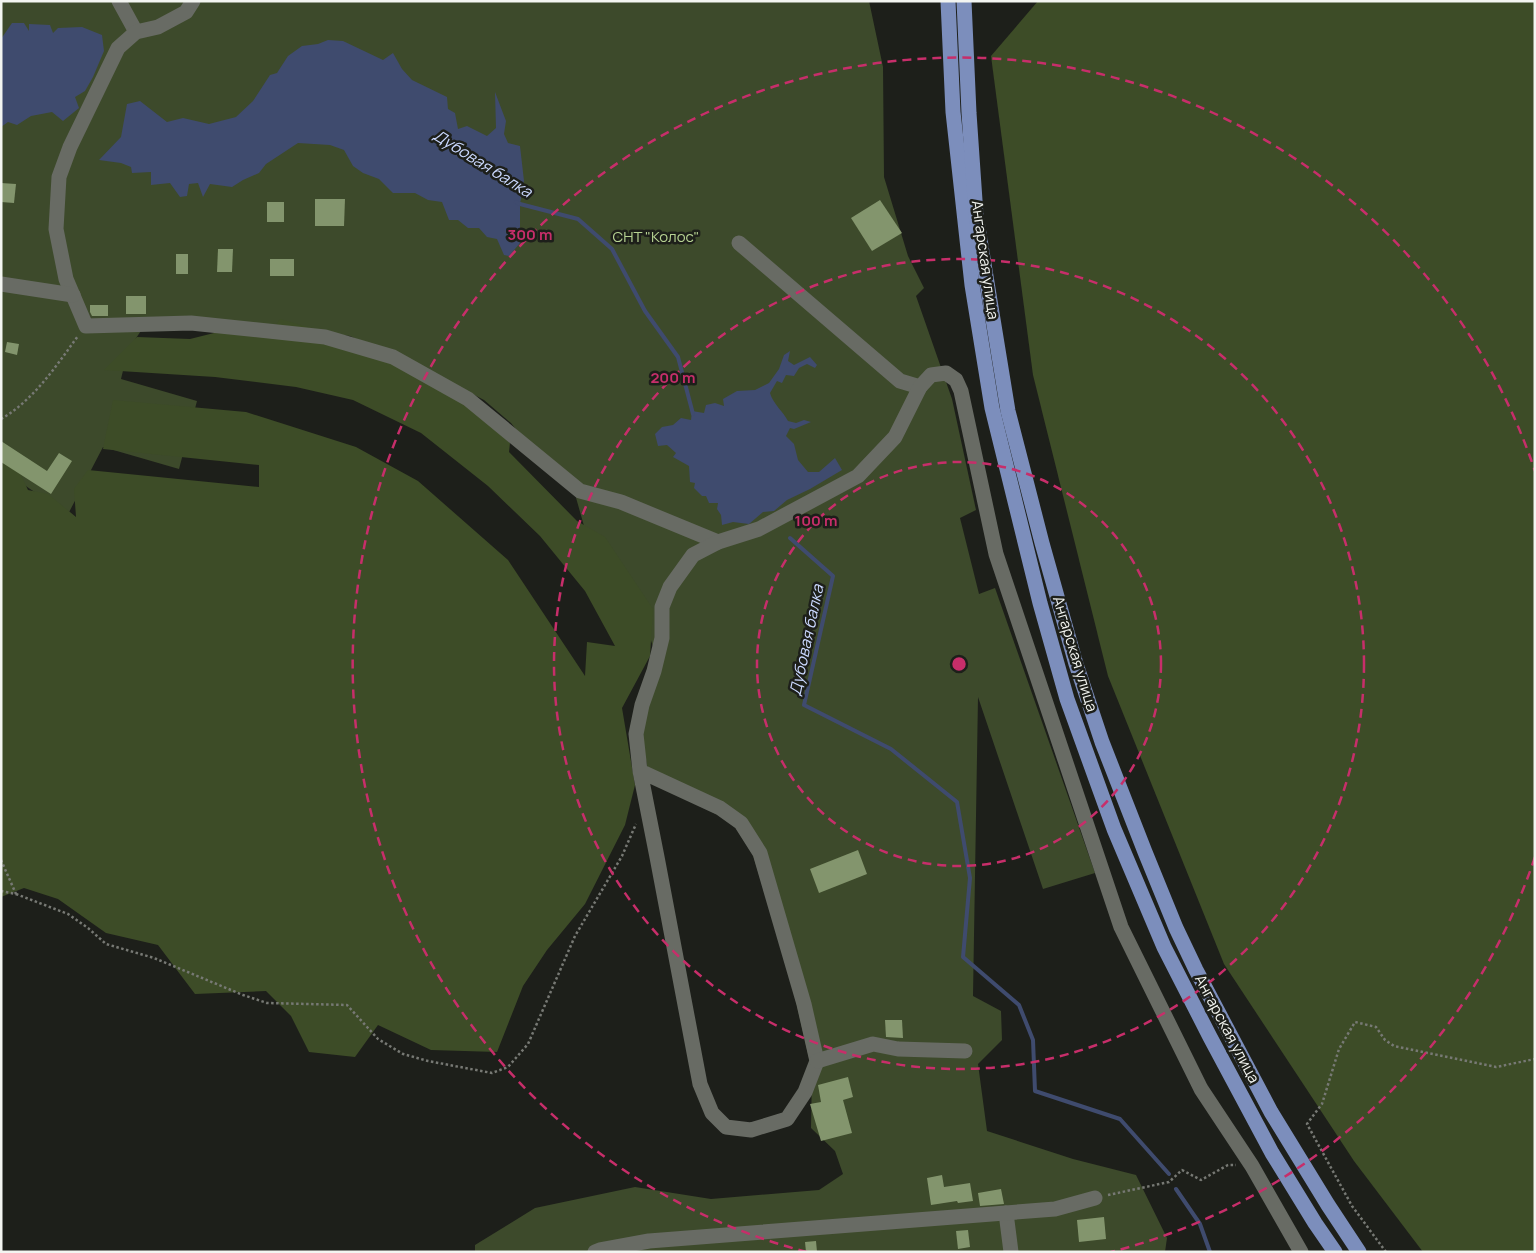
<svg xmlns="http://www.w3.org/2000/svg" width="1536" height="1253" viewBox="0 0 1536 1253" font-family="Manrope,sans-serif">
<style>
.green{fill:#3d4a2b}
.forest{fill:#3d4c27}
.water{fill:#3f4b6e}
.lines{fill:none;stroke-linecap:round;stroke-linejoin:round}
.stream{stroke:#3f4b6e;stroke-width:4}
.building{fill:#83956d}
.path{stroke:#777974;stroke-width:2.5;stroke-dasharray:2.5 2.5;stroke-linecap:butt}
.minor{stroke:#686b64;stroke-width:15}
.major{stroke:#7c8ebc;stroke-width:15}
.ring{fill:none;stroke:#c72e6a;stroke-width:2.5;stroke-dasharray:9 6}
.labels{text-anchor:middle;stroke-width:5;stroke-linejoin:round;paint-order:stroke}
.park-label{font-size:15px;fill:#b8d493;stroke:#1d1f1a}
.street-label{font-size:15px;fill:#f3f5f1;stroke:#1d1f1a}
.water-label{font-size:16px;font-style:italic;fill:#cad8fe;stroke:#1d1f1a}
.centre{fill:#c72e6a;stroke:#1d1f1a;stroke-width:2.5}
.ring-label{font-size:15px;text-anchor:middle;font-weight:bold;fill:#c72e6a;stroke:#1d1f1a;stroke-width:5;stroke-linejoin:round;paint-order:stroke}
</style>
<rect width="100%" height="100%" fill="#1d1f1a"/>
<polygon class="green" points="1,1 113,1 119,10 129,1 869,1 883,67 884,177 908,256 924,288 916,296 952,399 976,510 960,518 979,594 995,588 1095,873 1043,889 978,697 973,996 1001,1011 1002,1040 978,1064 987,1131 1073,1159 1136,1175 1167,1238 1165,1252 475,1252 475,1245 535,1208 635,1187 711,1199 819,1190 843,1174 835,1151 811,1128 812,1071 790,976 753,855 732,822 650,781 646,760 640,740 659,665 641,610 586,533 571,480 534,452 511,423 484,400 430,372 350,336 265,325 149,319 128,350 121,379 197,401 179,469 103,447 66,518 36,493 1,469"/>
<g class="forest">
<polygon points="1038,1 1535,1 1535,1252 1423,1252 1354,1161 1224,964 1108,676 1033,375 991,56"/>
<polygon points="280,319 318,330 392,362 469,404 510,443 509,452 577,521 605,537 653,609 650,656 622,708 635,785 625,825 585,904 547,950 523,986 497,1052 431,1050 378,1025 355,1057 309,1052 291,1016 266,991 195,994 158,945 106,933 58,899 24,888 1,897 1,462 20,473 28,490 48,494 76,517 74,489 88,470 259,487 259,465 103,449 113,400 246,412 356,447 418,481 508,560 585,676 587,642 615,646 585,591 540,536 488,486 421,433 353,400 296,387 215,377 104,370 137,337 190,339 226,330 270,334"/>
</g>
<g class="water">
<polygon points="12,23 24,23 29,31 29,24 50,25 53,33 58,28 82,27 102,35 104,51 93,77 85,91 75,97 79,108 63,121 52,112 31,116 17,125 8,122 1,127 1,39"/>
<polygon points="328,40 343,41 383,60 393,53 402,69 412,80 447,97 448,109 455,113 458,129 467,126 487,136 496,128 495,92 506,121 504,134 508,143 520,146 524,181 520,204 520,243 509,256 504,255 497,239 487,237 479,228 468,228 458,220 449,220 442,202 428,200 415,193 393,193 379,179 363,173 353,166 344,150 330,145 298,143 266,164 259,173 243,180 232,187 210,184 203,197 198,183 189,184 187,196 180,197 170,183 151,185 151,172 132,173 131,167 121,163 99,160 121,137 127,104 140,101 167,122 183,118 209,124 236,117 253,101 270,75 277,73 288,56 302,46 318,44"/>
<path d="M 790,351 L 788,361 L 794,365 L 810,357 L 817,365 L 815,368 L 807,364 L 799,368 L 794,376 L 786,375 L 782,383 L 777,381 L 770,393 C 773,404 783,411 788,421 L 796,423 L 804,420 L 811,422 L 794,429 L 790,428 L 786,436 L 794,444 L 798,460 L 808,472 L 819,472 L 835,458 L 842,470 L 810,489 L 787,500 L 774,511 L 763,512 L 749,524 L 733,522 L 722,525 L 721,515 L 717,509 L 718,503 L 709,503 L 706,496 L 702,496 L 694,488 L 695,483 L 690,482 L 689,466 L 673,457 L 676,453 L 667,445 L 658,446 L 655,434 L 662,427 L 673,425 L 681,418 L 691,420 L 692,411 L 704,413 L 706,405 L 715,403 L 724,406 L 723,399 L 737,391 L 755,390 L 769,383 L 779,369 L 784,355 Z"/>
</g>
<g class="lines">
<g class="stream">
<polyline points="516,202 520,204 578,219 612,249 645,311 678,357 693,414"/>
<polyline points="790,538 833,576 804,705 891,749 957,802 970,878 963,957 1019,1005 1033,1040 1035,1091 1120,1119 1169,1174"/>
<polyline points="1176,1189 1200,1224 1210,1252"/>
</g>
</g>
<g class="building">
<polygon points="1,183 16,184 14,203 1,202"/>
<polygon points="315,199 345,199 344,226 315,226"/>
<polygon points="880,200 902,233 872,251 851,218"/>
<rect x="267" y="202" width="17" height="20"/>
<polygon points="218,249 233,249 232,272 217,272"/>
<rect x="176" y="254" width="12" height="20"/>
<rect x="270" y="259" width="24" height="17"/>
<rect x="126" y="296" width="20" height="18"/>
<polygon points="90,305 108,305 108,316 92,316 90,312"/>
<polygon points="7,342 19,344 17,355 5,352"/>
<polygon points="1,441 47,471 59,453 72,461 51,494 1,462"/>
<polygon points="858,850 867,874 819,893 810,869"/>
<polygon points="885,1020 902,1020 903,1038 886,1037"/>
<polygon points="848,1077 853,1097 843,1100 852,1133 821,1141 810,1104 821,1102 818,1085"/>
<polygon points="942,1175 944,1187 970,1183 973,1201 958,1203 957,1201 931,1205 927,1178"/>
<polygon points="1001,1189 1004,1204 980,1206 978,1193"/>
<polygon points="1104,1217 1106,1239 1079,1242 1077,1220"/>
<polygon points="968,1230 970,1247 958,1249 956,1231"/>
<polygon points="816,1241 817,1252 806,1252 805,1242"/>
</g>
<g class="lines">
<g class="path">
<path d="M 1,419 C 34,400 56,366 78,336"/>
<polyline points="1,860 16,894 1,891"/>
<polyline points="16,894 68,914 88,928 106,944 154,958 243,995 267,1003 347,1005 378,1039 403,1054 428,1061 492,1073 508,1067 528,1044 575,936 622,856 636,824"/>
<polyline points="1108,1195 1169,1182 1182,1170 1201,1180 1228,1165 1236,1165"/>
<polyline points="1386,1252 1352,1206 1307,1124 1322,1104 1339,1049 1355,1022 1376,1027 1385,1040 1394,1046 1496,1067 1535,1059"/>
</g>
<g class="minor">
<polyline points="119,1 136,32"/>
<polyline points="193,1 186,12 158,27 136,32 118,48 70,147 59,177 56,229 66,279 86,326 191,323 325,337 393,357 468,399 580,491 621,502 718,542"/>
<polyline points="739,243 900,381 920,387"/>
<polyline points="1,284 73,295"/>
<polyline points="640,771 720,808 741,823 760,853 804,1004 817,1061 805,1092 787,1119 751,1130 726,1127 712,1113 700,1084 657,857 640,771 636,734 642,705 654,671 662,638 662,607 670,587 693,555 718,542 759,529 858,476 895,437 920,387 931,375 946,373 956,380 961,391 996,554 1121,927 1201,1089 1252,1166 1301,1252"/>
<polyline points="817,1061 873,1044 898,1049 965,1051"/>
<polyline points="1006,1213 1011,1252"/>
<polyline points="595,1252 600,1250 649,1241 1055,1209 1095,1198"/>
</g>
<g class="major">
<polyline points="948,1 953,112 972,285 992,408 1040,603 1067,699 1114,829 1164,947 1210,1037 1272,1153 1315,1223 1335,1252"/>
<polyline points="964,1 969,113 976,215 1008,411 1042,543 1076,664 1102,742 1145,852 1176,928 1196,970 1271,1112 1328,1205 1359,1252"/>
</g>
</g>
<g class="ring">
<circle cx="959" cy="664" r="202"/>
<circle cx="959" cy="664" r="405"/>
<path d="M1535 857A607 607 0 0 1 1111 1252M807 1252A607 607 0 1 1 1535 471"/>
</g>
<g class="labels">
<g class="park-label">
<text x="656" y="242">СНТ "Колос"</text>
</g>
<g class="street-label">
<text transform="translate(985 260) rotate(82)" y="5">Ангарская улица</text>
<text transform="translate(1075 654) rotate(73)" y="5">Ангарская улица</text>
<text transform="translate(1227 1029) rotate(62)" y="5">Ангарская улица</text>
</g>
<g class="water-label">
<text transform="translate(483 163) rotate(32)" y="6">Дубовая балка</text>
<text transform="translate(806 640) rotate(-78)" y="6">Дубовая балка</text>
</g>
</g>
<circle cx="959" cy="664" r="8" class="centre"/>
<g class="ring-label">
<text x="530" y="240">300 m</text>
<text x="673" y="383">200 m</text>
<text x="816" y="526">100 m</text>
</g>
<rect width="1536" height="1253" fill="none" stroke="#f3f5f1" stroke-width="5"/>
</svg>
